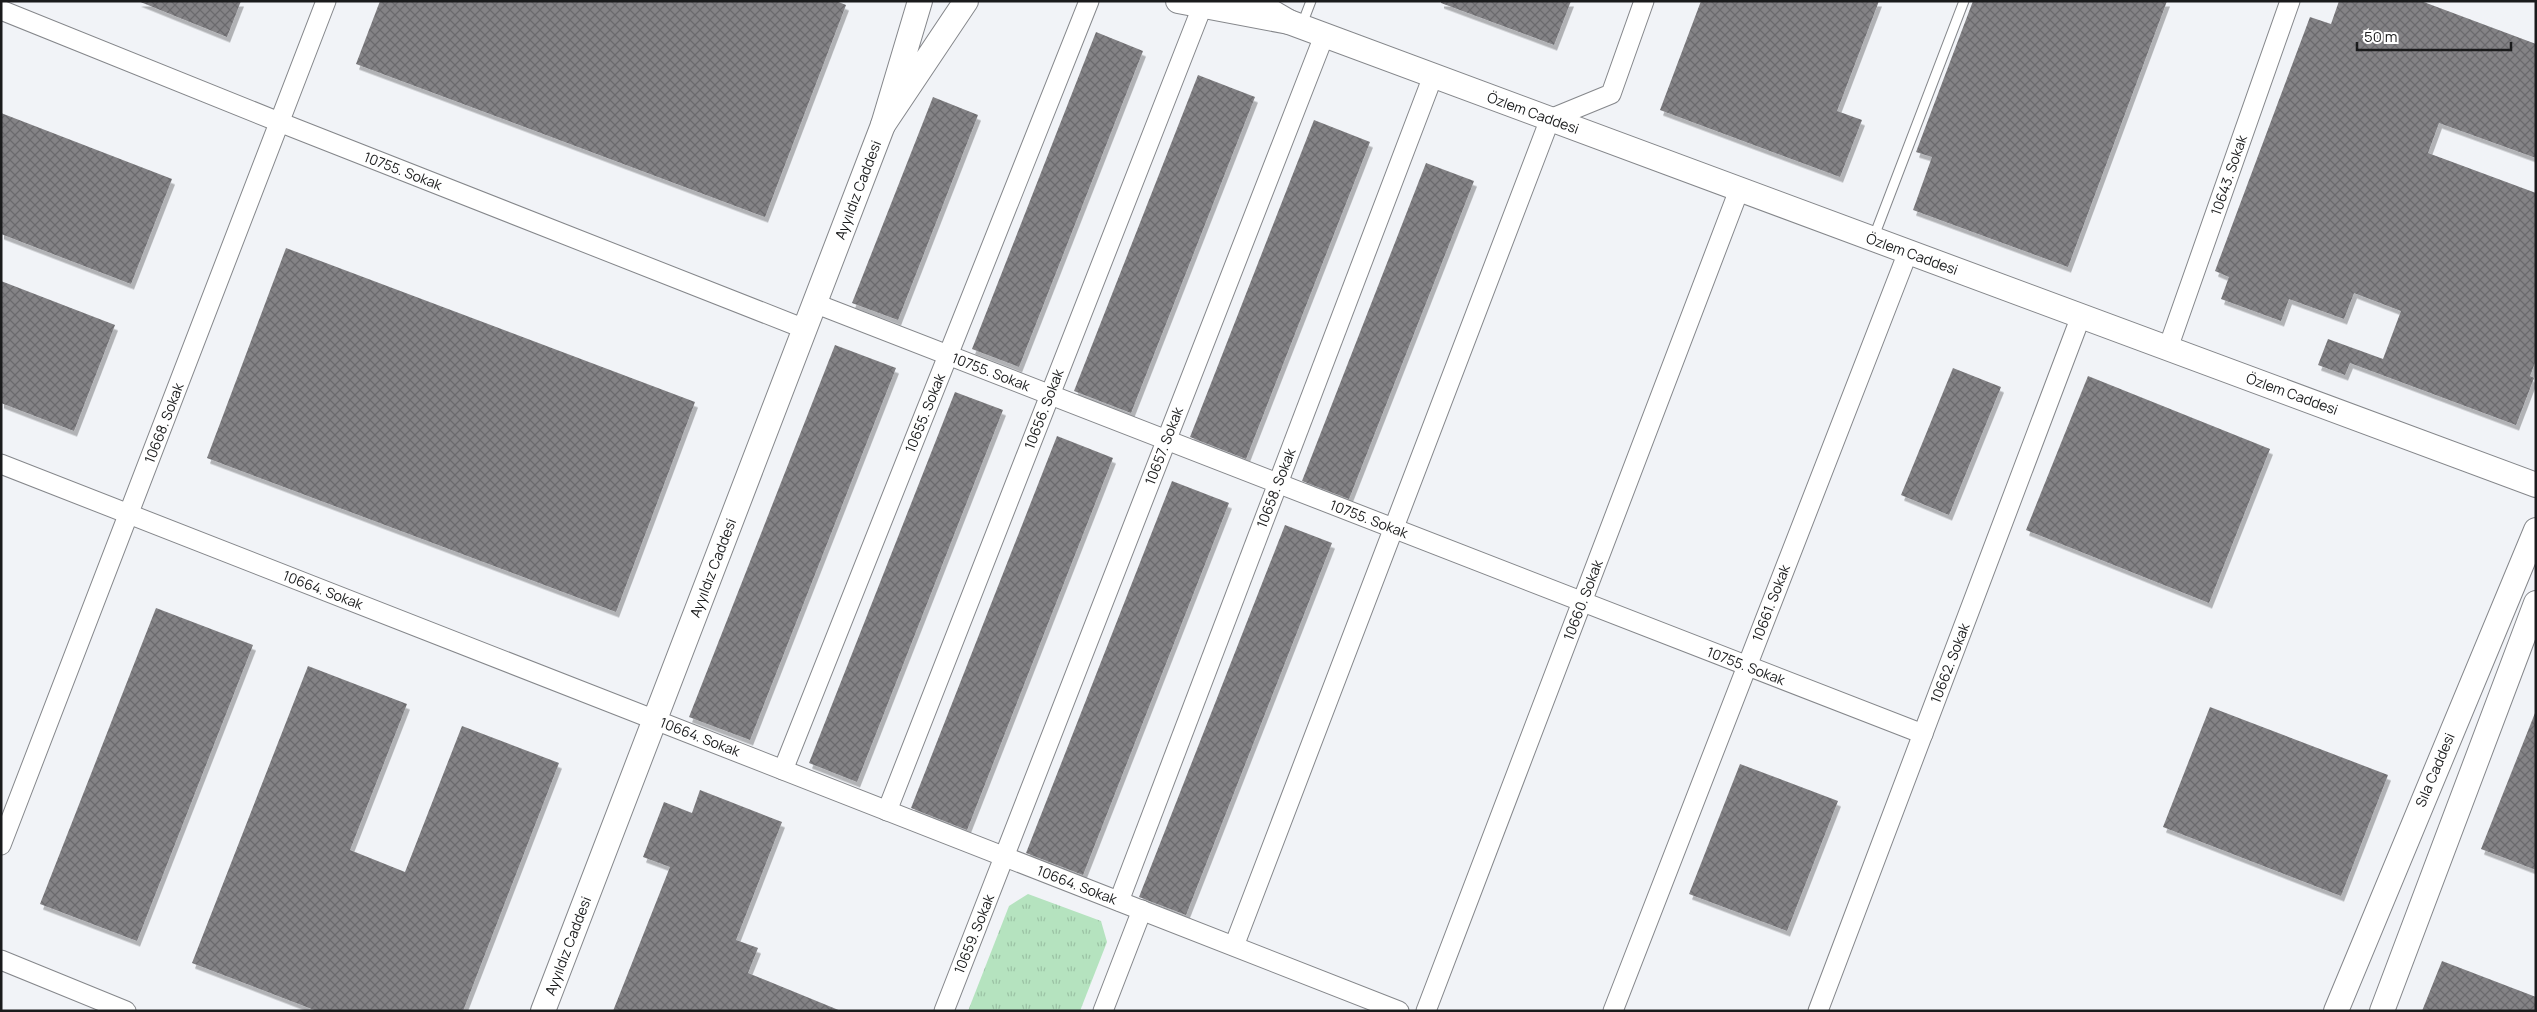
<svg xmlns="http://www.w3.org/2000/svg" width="2537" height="1012" viewBox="0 0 2537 1012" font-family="Manrope,sans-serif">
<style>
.grass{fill:url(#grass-tufts)}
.building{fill:url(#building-cross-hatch);filter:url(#shadow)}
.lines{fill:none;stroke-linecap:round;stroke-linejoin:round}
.service-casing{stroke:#85878b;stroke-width:11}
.minor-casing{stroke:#85878b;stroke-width:21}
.tertiary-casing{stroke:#85878b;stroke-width:26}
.service{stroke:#fff;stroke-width:9}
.minor{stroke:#fff;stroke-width:19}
.tertiary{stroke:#fff;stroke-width:24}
.labels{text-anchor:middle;stroke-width:4;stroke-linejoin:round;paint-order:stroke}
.street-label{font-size:14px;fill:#1a1b1c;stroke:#fff}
</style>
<defs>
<pattern id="grass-tufts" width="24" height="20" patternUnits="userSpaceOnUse" patternTransform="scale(1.25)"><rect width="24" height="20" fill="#b5e3bf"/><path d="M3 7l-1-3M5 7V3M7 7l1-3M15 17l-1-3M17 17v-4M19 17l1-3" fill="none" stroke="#9bc2a4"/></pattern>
<pattern id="building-cross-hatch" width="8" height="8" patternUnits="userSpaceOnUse" patternTransform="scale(1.25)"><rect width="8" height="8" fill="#848386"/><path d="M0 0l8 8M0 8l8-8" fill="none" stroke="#6b6a6d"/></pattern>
<filter id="shadow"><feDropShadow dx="3" dy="5.5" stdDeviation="0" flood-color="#0004"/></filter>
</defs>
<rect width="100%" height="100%" fill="#f1f3f7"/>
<polygon class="grass" points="1028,894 1101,921 1107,942 1080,1011 968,1011 1009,906"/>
<g class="building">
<polygon points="138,1 241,1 227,37"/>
<polygon points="380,1 836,1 846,5 765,217 356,64"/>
<polygon points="1441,1 1571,1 1554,45 1441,3"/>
<polygon points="1701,1 1879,1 1837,111 1862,120 1840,177 1660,110"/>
<polygon points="1973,1 2167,1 2068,267 1913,210 1932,157 1916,152"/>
<polygon points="2339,1 2421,1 2536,44 2536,158 2439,123 2428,153 2536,193 2536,360 2530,376 2534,378 2516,425 2350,363 2345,375 2318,365 2328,339 2383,359 2401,311 2354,293 2344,319 2289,299 2281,321 2221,299 2229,277 2215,271 2310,17 2331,24"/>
<polygon points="1096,32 1143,51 1019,367 972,349"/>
<polygon points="1198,75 1255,97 1131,413 1074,391"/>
<polygon points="933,97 978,115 898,320 852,303"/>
<polygon points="1,113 172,179 131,284 1,234"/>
<polygon points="1314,120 1370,142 1246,459 1190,437"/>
<polygon points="1426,163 1474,181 1349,499 1302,481"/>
<polygon points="286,248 695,402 616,612 207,458"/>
<polygon points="1,281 115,325 74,431 1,403"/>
<polygon points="835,345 896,368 750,740 689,717"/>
<polygon points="1953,368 2001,387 1949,515 1901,495"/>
<polygon points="2088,376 2270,449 2209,603 2026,530"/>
<polygon points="955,392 1003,410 857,782 809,763"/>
<polygon points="1057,436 1113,458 967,830 911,808"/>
<polygon points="1172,481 1229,503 1083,875 1026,853"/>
<polygon points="1285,525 1332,543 1186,915 1139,897"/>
<polygon points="156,608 253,645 137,941 40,904"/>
<polygon points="308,666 407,704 350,850 405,872 462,726 559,763 463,1011 317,1011 192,963"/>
<polygon points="2210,707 2388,775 2341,896 2163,827"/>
<polygon points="2535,713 2536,713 2536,870 2481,849"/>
<polygon points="1740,764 1838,801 1787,931 1689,894"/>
<polygon points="700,790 782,822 736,940 758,948 748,973 841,1011 613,1011 670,867 643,857 664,802 692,813"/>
<polygon points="2442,961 2536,997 2536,1011 2422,1011"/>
</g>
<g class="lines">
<g class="service-casing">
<g id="service">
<polyline points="1301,27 1311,1"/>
<polyline points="1873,239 1964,1"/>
</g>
</g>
<g class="minor-casing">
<g id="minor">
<polyline points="1,10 279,122 805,329"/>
<polyline points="814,303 1923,734"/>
<polyline points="2168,348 2290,1"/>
<polyline points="1,464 1399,1011"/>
<polyline points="783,770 1089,1"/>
<polyline points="887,811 1202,7"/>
<polyline points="1,845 326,1"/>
<polyline points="1119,901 1433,76"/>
<polyline points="1234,946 1550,119 1611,94 1644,1"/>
<polyline points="1,960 126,1011"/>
<polyline points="944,1011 1324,36"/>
<polyline points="1103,1011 1142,910"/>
<polyline points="1426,1011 1739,190"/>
<polyline points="1613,1011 1908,252"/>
<polyline points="1818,1011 2081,316"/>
</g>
</g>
<g class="tertiary-casing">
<g id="tertiary">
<polyline points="920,1 883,125 966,1"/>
<polyline points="1178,1 1289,22 1253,1"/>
<polyline points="1289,22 2536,485"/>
<polyline points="543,1011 883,125"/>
<polyline points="2336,1011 2536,530"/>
<polyline points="2382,1011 2536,603"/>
</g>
</g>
<use href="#service" class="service"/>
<use href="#minor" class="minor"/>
<use href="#tertiary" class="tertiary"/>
</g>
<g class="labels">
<g class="street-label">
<text transform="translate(1533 113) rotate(20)" y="5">Özlem Caddesi</text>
<text transform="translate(403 171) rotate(21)" y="5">10755. Sokak</text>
<text transform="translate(2229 175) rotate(-71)" y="5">10643. Sokak</text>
<text transform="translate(858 190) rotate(-69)" y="5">Ayyıldız Caddesi</text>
<text transform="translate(1912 254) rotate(20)" y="5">Özlem Caddesi</text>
<text transform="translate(991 372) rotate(21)" y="5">10755. Sokak</text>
<text transform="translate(2292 394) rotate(20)" y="5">Özlem Caddesi</text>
<text transform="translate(1044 409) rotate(-69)" y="5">10656. Sokak</text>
<text transform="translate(925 413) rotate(-68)" y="5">10655. Sokak</text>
<text transform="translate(164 423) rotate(-69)" y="5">10668. Sokak</text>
<text transform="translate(1164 446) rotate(-69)" y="5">10657. Sokak</text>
<text transform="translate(1276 488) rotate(-69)" y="5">10658. Sokak</text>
<text transform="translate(1369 519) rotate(21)" y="5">10755. Sokak</text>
<text transform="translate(713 568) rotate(-69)" y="5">Ayyıldız Caddesi</text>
<text transform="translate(323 590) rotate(21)" y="5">10664. Sokak</text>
<text transform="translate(1583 600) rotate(-69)" y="5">10660. Sokak</text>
<text transform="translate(1771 603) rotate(-69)" y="5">10661. Sokak</text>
<text transform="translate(1950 663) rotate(-69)" y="5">10662. Sokak</text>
<text transform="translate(1746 666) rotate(21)" y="5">10755. Sokak</text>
<text transform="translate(700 737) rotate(21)" y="5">10664. Sokak</text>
<text transform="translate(2435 770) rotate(-67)" y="5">Sıla Caddesi</text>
<text transform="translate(1077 885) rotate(21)" y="5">10664. Sokak</text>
<text transform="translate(974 934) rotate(-68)" y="5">10659. Sokak</text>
<text transform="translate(568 946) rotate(-69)" y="5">Ayyıldız Caddesi</text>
</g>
</g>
<rect width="2537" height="1012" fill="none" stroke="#1a1b1c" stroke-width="5"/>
<path d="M2357 42v8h154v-8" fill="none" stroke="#1a1b1c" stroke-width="2.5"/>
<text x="2364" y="42" font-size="15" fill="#1a1b1c" stroke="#ffffff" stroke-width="4" paint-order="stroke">50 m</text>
</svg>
